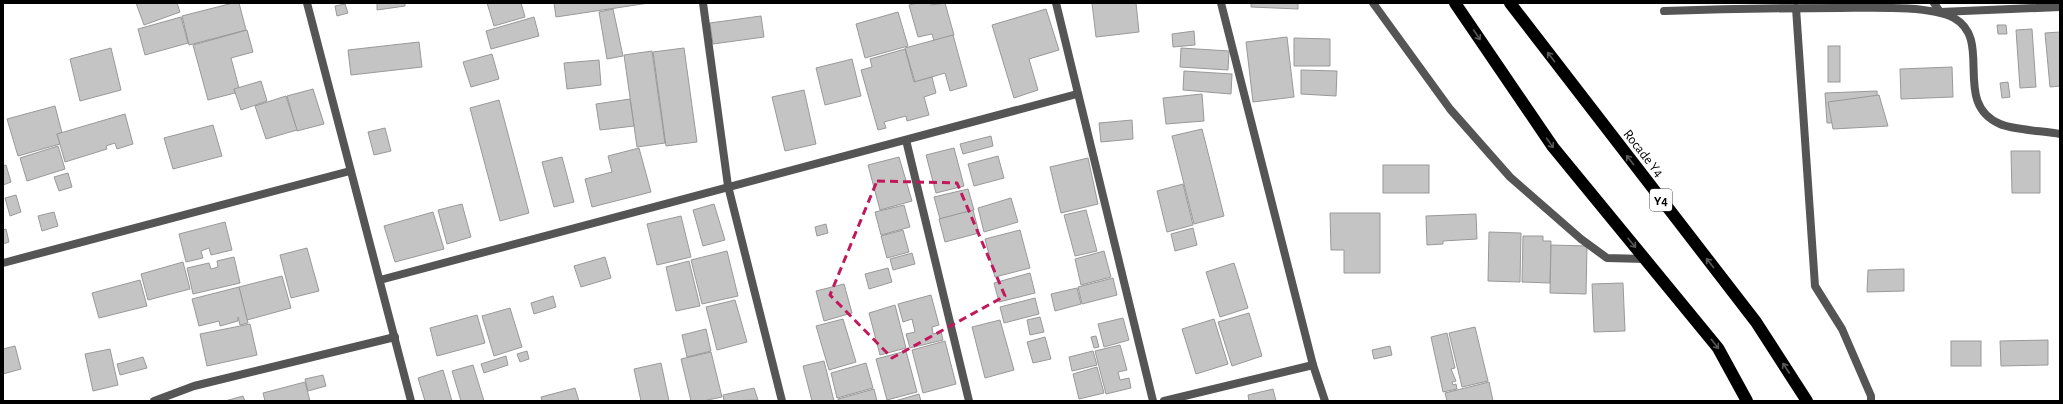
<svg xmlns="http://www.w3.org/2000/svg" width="2063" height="404" viewBox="0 0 2063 404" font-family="'Alegreya Sans',sans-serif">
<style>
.building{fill:#c4c4c4;stroke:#999}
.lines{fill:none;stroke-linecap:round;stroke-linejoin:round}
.street{stroke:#555;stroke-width:8}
.highway{stroke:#000;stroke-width:12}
.oneway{stroke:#595959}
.marked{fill:none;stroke:#c2185b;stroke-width:3;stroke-dasharray:8 5;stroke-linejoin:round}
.labels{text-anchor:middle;stroke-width:3;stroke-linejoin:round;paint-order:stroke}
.shield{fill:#fff;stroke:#4c4c4c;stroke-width:1}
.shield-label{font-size:13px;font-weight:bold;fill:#000}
.street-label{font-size:14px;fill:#000;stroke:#fff}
</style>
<rect width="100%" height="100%" fill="#fff"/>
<g class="building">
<polygon points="136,3 177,3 180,12 144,25"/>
<polygon points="233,3 239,3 246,30 189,45 182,16"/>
<polygon points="377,3 405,3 405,6 377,10"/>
<polygon points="487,3 521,3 525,17 494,26"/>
<polygon points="554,3 649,3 556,17"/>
<polygon points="918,3 930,3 931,5 945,3 954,35 934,41 932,34 918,37 909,5"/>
<polygon points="1092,3 1136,3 1139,32 1096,37"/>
<polygon points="1251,3 1298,3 1298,9 1251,7"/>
<polygon points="345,4 348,13 337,16 335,6"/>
<polygon points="613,9 623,56 607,59 599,12"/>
<polygon points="1046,9 1059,50 1029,59 1038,90 1014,98 992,25"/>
<polygon points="898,12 908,46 865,58 856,24"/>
<polygon points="761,16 764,37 713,44 710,23"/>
<polygon points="181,17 188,43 145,55 138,29"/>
<polygon points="534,17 539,36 491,49 486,31"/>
<polygon points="1997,25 2006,25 2007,34 1998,34"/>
<polygon points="2032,29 2036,87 2020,88 2016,30"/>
<polygon points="247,30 253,52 231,58 239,88 234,89 235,93 208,100 193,45"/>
<polygon points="1194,31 1195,45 1173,47 1172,34"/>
<polygon points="2060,32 2060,86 2050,87 2045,33"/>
<polygon points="953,35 967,86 950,91 945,73 915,82 905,48"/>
<polygon points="1287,37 1294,97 1253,102 1246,42"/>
<polygon points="1294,38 1330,39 1330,66 1294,66"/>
<polygon points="419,42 422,67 351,75 348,50"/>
<rect x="1828" y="46" width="12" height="36"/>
<polygon points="111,48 121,90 80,101 70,59"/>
<polygon points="684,48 697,142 666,146 653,52"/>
<polygon points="1181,48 1229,51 1228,70 1180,67"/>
<polygon points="905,49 914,82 932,77 936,93 924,97 929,115 907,121 906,116 884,122 886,128 878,130 861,70 872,67 870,59"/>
<polygon points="652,51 665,143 637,147 624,55"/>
<polygon points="492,54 499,79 471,87 463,62"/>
<polygon points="852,59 861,96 825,105 816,68"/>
<polygon points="599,60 601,85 567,89 564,63"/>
<polygon points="1952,67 1953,97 1901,99 1900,69"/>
<polygon points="1301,70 1337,71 1336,96 1301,94"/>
<polygon points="1184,71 1232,74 1231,94 1183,90"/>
<polygon points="261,81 267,101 241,110 234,89"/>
<polygon points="2008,82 2010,97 2002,98 2000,83"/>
<polygon points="313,89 324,124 297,131 287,96"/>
<polygon points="804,90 816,144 785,151 772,97"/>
<polygon points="1877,91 1878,121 1827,123 1825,93"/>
<polygon points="1202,94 1204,121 1166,124 1163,98"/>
<polygon points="1879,95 1888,126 1833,129 1828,102"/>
<polygon points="286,96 297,130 266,139 255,106"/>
<polygon points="630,99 634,126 600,130 596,104"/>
<polygon points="499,100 529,213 500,221 470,108"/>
<polygon points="55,106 62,133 57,134 60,144 18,156 7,119"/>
<polygon points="125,114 133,144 117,149 115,143 106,146 107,149 65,162 57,134"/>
<polygon points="1132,120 1133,139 1101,142 1099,123"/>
<polygon points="213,125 222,156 173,169 164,138"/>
<polygon points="385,128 391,151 374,155 368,132"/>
<polygon points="1202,129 1224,216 1194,224 1172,136"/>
<polygon points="991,136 993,146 963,154 960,144"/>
<polygon points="58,146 65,169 27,181 20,158"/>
<polygon points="639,148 651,192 592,207 585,179 612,172 608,156"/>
<polygon points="954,148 964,186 936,193 926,155"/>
<polygon points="2011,151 2040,151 2040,193 2012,193"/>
<polygon points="998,156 1004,178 974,186 968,164"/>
<polygon points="562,157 574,202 554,207 542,162"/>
<polygon points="899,157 912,201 880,210 868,165"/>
<polygon points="1088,158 1098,204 1061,213 1050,167"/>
<polygon points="6,165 11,182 3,185 3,166"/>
<rect x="1383" y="165" width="46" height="28"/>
<polygon points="68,173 72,187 59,191 54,177"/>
<polygon points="1183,184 1193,225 1167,232 1157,191"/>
<polygon points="968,189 974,210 940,219 934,197"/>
<polygon points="16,195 21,212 10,216 5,198"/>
<polygon points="1011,198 1018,222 984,232 978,208"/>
<polygon points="462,204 471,237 447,244 438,210"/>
<polygon points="714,204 725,240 703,246 693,210"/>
<polygon points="904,205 910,227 881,235 875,212"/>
<polygon points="973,210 979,233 945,242 939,219"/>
<polygon points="1086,210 1097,251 1075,256 1064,215"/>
<polygon points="54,212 58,226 42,231 38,216"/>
<polygon points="433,212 444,249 395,262 384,226"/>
<polygon points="1330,213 1380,213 1380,273 1344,273 1344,250 1331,250"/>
<polygon points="1476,214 1477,239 1443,241 1443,244 1427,245 1426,216"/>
<polygon points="681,216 691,257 657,265 647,224"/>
<polygon points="225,222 232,250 211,255 209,248 201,251 203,258 186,262 179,234"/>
<polygon points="826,224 828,233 817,236 815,227"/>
<polygon points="1193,228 1197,245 1175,251 1171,234"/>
<polygon points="6,229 9,242 3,244 3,230"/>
<polygon points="903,230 909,252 887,258 881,236"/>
<polygon points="1020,230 1030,268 995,277 985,239"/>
<polygon points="1489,232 1521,233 1520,282 1488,281"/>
<polygon points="1523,236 1543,236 1543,241 1551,241 1550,283 1522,282"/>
<polygon points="1551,245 1587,246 1586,294 1550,293"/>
<polygon points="307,248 319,291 291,298 280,255"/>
<polygon points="727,251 738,296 702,304 691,260"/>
<polygon points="1104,251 1111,277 1081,285 1075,259"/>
<polygon points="912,253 915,264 893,270 890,259"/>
<polygon points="234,257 240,283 193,294 187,268 209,263 211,269 218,267 217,261"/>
<polygon points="605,257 611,278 581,287 574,266"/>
<polygon points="689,261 700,306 676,311 666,267"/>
<polygon points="183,262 190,289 148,300 141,274"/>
<polygon points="1234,263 1248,308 1220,317 1206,272"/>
<polygon points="888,268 892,282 869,289 865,274"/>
<polygon points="1904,269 1904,291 1867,292 1868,270"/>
<polygon points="1030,273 1035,293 999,302 994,283"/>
<polygon points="282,276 291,308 247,320 239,287"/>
<polygon points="1113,278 1117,295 1082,304 1078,287"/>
<polygon points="140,280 147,306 99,318 92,293"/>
<polygon points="1623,283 1625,331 1594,332 1592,284"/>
<polygon points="844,284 852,313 824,321 816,291"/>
<polygon points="239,287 248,323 240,325 238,317 238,321 220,326 219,321 199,326 192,299"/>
<polygon points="1077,288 1081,304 1055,311 1051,294"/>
<polygon points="931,295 939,325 932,327 933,334 941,332 943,340 910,348 906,334 915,332 912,319 903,322 898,304"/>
<polygon points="553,296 556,307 534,314 531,303"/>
<polygon points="1035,298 1039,314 1004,323 1000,307"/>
<polygon points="735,300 747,342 717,350 706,307"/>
<polygon points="895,305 906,348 880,355 869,313"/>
<polygon points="510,308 522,347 494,356 482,316"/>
<polygon points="1249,313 1262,356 1232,366 1218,322"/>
<polygon points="477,315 485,343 437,356 430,328"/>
<polygon points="1040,317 1044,332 1030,335 1027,320"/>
<polygon points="1123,318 1129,340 1104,347 1098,324"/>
<polygon points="843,319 856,362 829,370 816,326"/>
<polygon points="1214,319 1228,364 1196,374 1182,329"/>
<polygon points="1000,320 1014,370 985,378 972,327"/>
<polygon points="250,324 257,355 207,366 200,334"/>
<polygon points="1475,327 1488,381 1462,387 1449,333"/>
<polygon points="706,329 711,351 687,357 682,335"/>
<polygon points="1447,333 1455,368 1451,369 1456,381 1452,382 1453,385 1456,384 1457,389 1443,392 1431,337"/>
<polygon points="1096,336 1099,347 1094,348 1091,337"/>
<polygon points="1045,337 1051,359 1033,363 1027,342"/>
<polygon points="2048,340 2048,365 2001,366 2000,341"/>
<polygon points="945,341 956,384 923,393 912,350"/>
<rect x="1951" y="341" width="30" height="25"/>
<polygon points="1120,345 1127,370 1118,372 1120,380 1129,378 1131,388 1106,394 1095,351"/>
<polygon points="15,346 21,369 3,374 3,349"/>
<polygon points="1390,346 1392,355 1374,359 1372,350"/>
<polygon points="110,349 118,385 93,391 85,354"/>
<polygon points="527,351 529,359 520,362 517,354"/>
<polygon points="906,351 917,392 887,400 876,359"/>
<polygon points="1093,351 1097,365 1072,371 1069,357"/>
<polygon points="711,352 722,397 703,401 691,401 681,359"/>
<polygon points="506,356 508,365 484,373 481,364"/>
<polygon points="143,357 147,368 120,375 117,364"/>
<polygon points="824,361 834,401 812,401 803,366"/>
<polygon points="661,363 669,401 641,401 634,369"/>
<polygon points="866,363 873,388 837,398 831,373"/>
<polygon points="473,365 484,401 461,401 452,371"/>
<polygon points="1097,367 1104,393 1079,399 1073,374"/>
<polygon points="443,370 452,401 425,401 418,378"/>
<polygon points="323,375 326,386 308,391 305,379"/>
<polygon points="305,382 310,401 265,401 263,393"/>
<polygon points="1489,382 1493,401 1447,401 1445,393"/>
<polygon points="575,388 579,401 542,401 541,397"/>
<polygon points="754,388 758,400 724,401 723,395"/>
<polygon points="874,389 877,401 839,401 838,399"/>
<polygon points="1273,389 1276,401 1249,401 1248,395"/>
<polygon points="919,394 921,401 895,401"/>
<polygon points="243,396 245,401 225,401"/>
</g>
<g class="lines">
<g class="street">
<polyline points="307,3 411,401"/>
<polyline points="703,3 728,186 782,401"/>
<polyline points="1056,3 1153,401"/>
<polyline points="1221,3 1313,365 1325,401"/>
<polyline points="1373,3 1450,109 1510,177 1581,239 1607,258 1645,259"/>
<polyline points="1934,3 1940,12 2060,7"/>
<polyline points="1796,8 1815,286 1842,329 1871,396 1871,401"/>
<path d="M 1664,11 C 1723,9 1781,8 1840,8 C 1868,8 1930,5 1954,18 C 1994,40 1951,103 2000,124 C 2014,130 2044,131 2060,134"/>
<polyline points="906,140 969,401"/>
<polyline points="3,263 350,171"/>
<polyline points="380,280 1077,94"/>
<polyline points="154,401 194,386 395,337"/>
<polyline points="1164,401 1313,365"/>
</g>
<g class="highway">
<polyline points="1455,3 1553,147 1718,348 1747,401"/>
<polyline points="1510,3 1756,322 1807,401"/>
</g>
</g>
<defs><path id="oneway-shaft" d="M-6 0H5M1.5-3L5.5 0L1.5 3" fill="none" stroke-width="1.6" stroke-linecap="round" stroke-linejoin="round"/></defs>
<g class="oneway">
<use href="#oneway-shaft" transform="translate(1477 35) rotate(56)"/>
<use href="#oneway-shaft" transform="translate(1551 57) rotate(-127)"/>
<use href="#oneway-shaft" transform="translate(1550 143) rotate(55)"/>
<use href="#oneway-shaft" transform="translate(1630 160) rotate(-128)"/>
<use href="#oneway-shaft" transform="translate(1632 243) rotate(50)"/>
<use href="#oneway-shaft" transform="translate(1710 263) rotate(-128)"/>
<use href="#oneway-shaft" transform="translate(1715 344) rotate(52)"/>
<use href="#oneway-shaft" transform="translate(1786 368) rotate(-123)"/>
</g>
<path class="marked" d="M 877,181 L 957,183 L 1005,296 L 892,358 L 830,295 Z"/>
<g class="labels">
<rect class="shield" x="1650" y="189" width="22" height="22" rx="3"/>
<g class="shield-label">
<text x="1661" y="205">Y4</text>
</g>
<g class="street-label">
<text transform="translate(1644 153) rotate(52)" y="5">Rocade Y4</text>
</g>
</g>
<rect width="2063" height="404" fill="none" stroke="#000000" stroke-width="8"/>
</svg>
